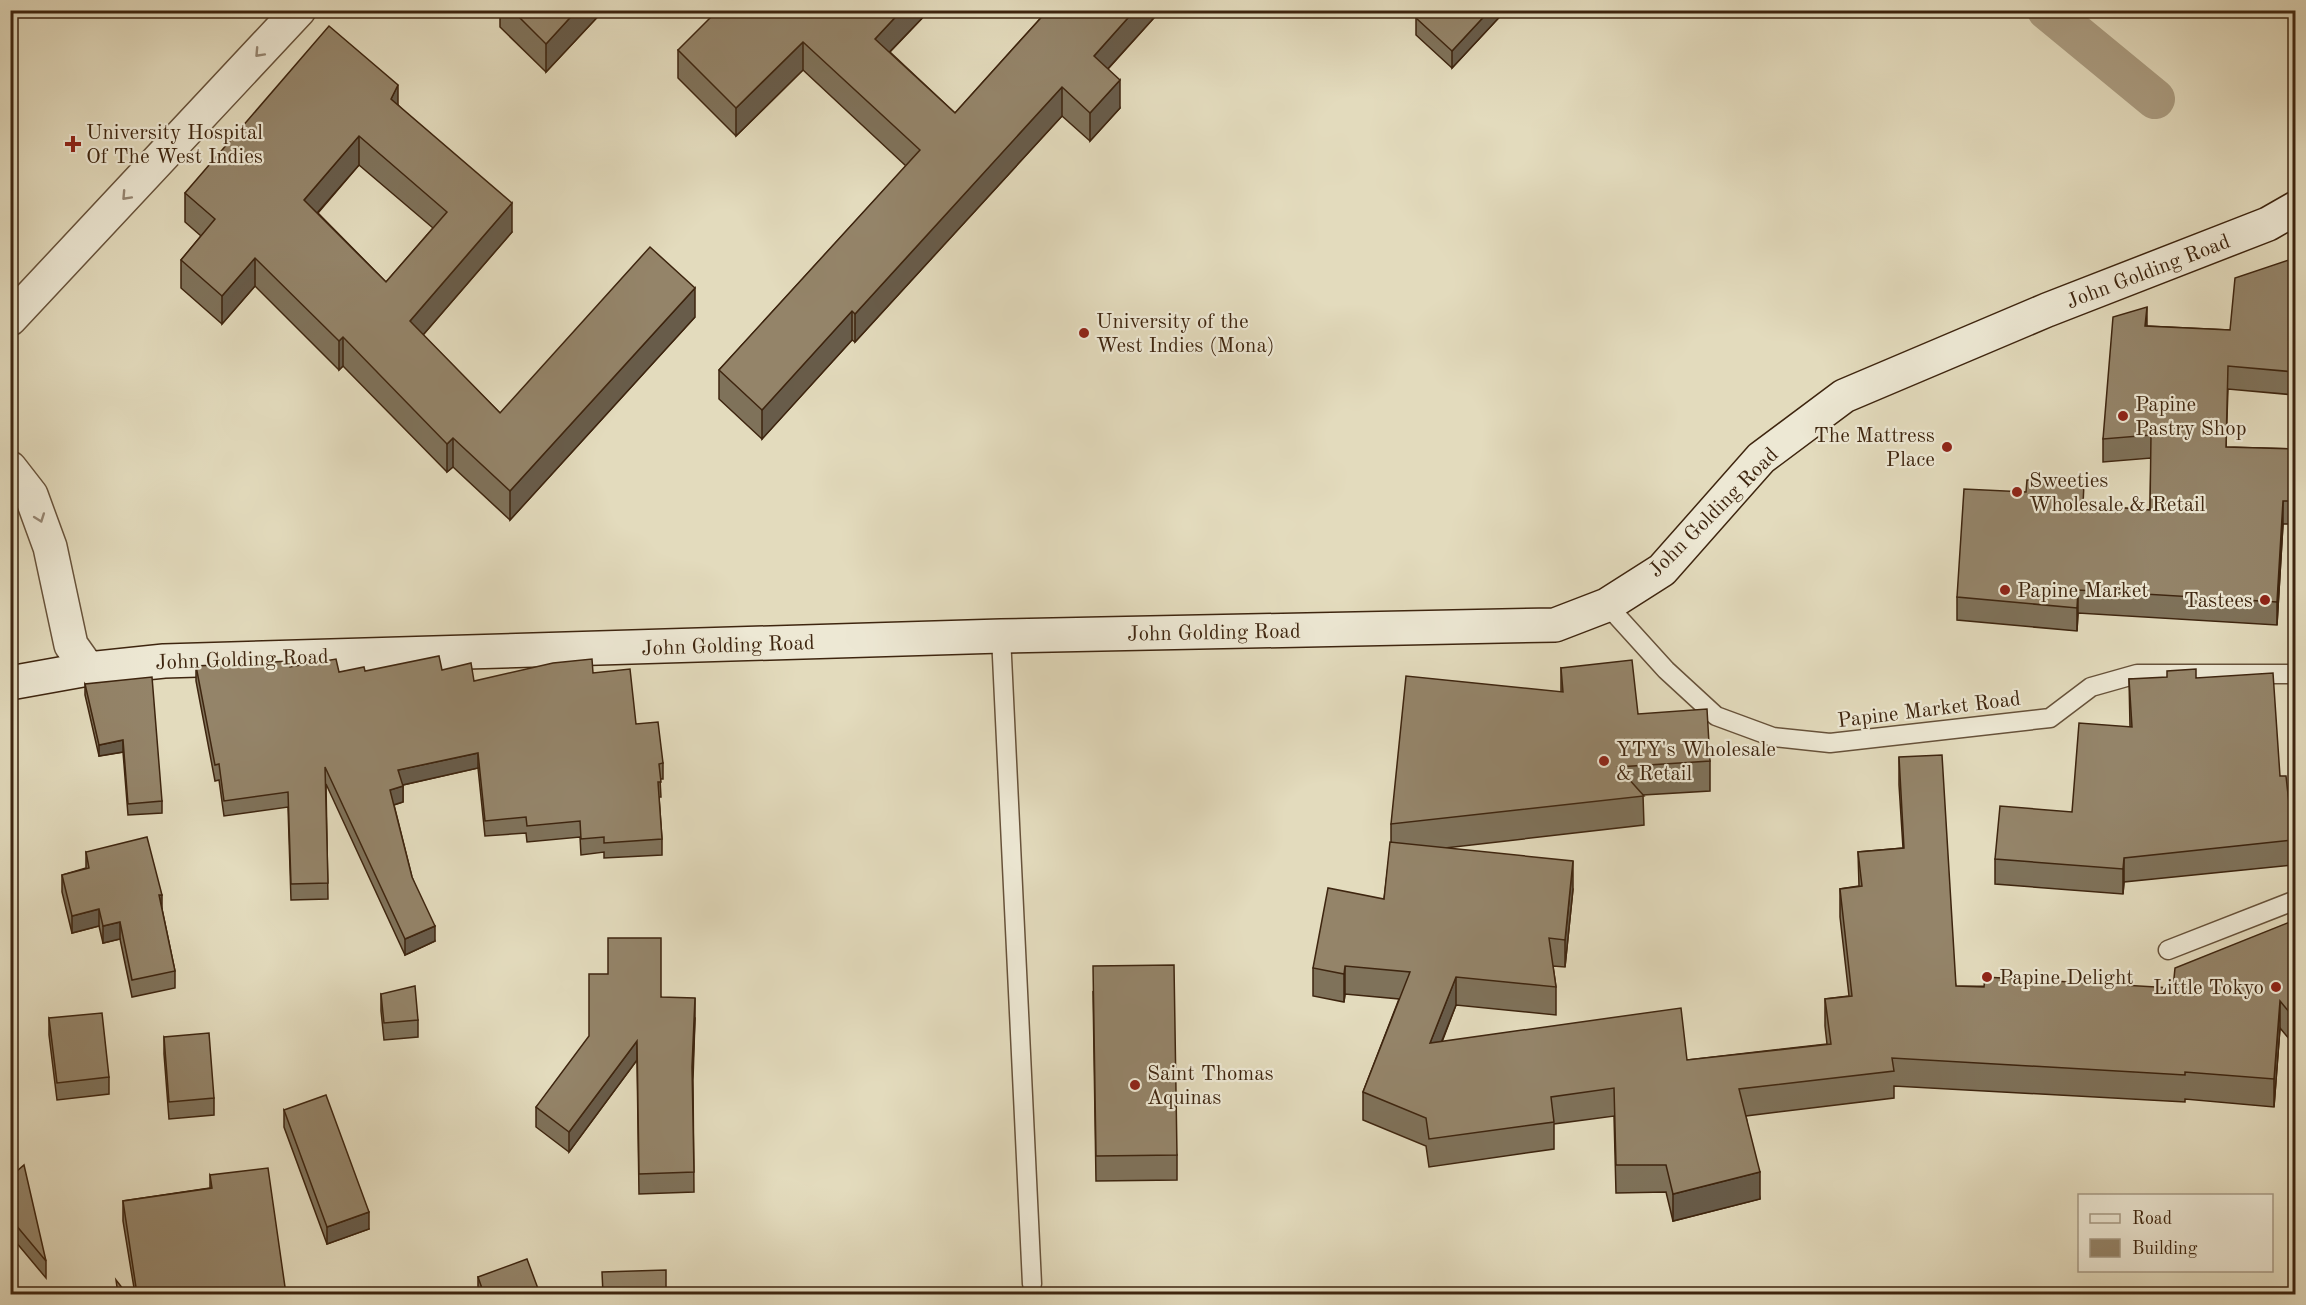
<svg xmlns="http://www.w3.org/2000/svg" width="2306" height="1305" viewBox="0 0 2306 1305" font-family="'Old Standard TT',serif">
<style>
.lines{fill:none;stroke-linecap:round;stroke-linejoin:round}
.canal{stroke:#ab9d82;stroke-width:40}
.lane-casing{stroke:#67523a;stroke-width:21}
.street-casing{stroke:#67523a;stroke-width:36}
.secondary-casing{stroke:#3e250f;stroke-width:36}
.lane{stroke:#ede8d4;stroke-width:18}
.street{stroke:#ede8d4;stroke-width:33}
.secondary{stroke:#ede8d4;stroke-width:33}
.wall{fill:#7f725a;stroke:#3e250f;stroke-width:1.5;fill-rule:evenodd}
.shaded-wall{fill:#685c4a;stroke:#3e250f;stroke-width:1.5}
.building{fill:#948469;stroke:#3e250f;stroke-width:1.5;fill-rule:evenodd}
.oneway{stroke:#968672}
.poi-dot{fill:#8f2418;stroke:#ede8d4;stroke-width:2}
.labels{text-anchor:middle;stroke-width:4.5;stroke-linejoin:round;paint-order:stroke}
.poi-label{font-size:21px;fill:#3e250f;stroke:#ede8d4;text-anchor:start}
.street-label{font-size:21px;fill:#3e250f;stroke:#ede8d4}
</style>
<rect width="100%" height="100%" fill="#e3dbbd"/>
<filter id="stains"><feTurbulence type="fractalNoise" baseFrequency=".00333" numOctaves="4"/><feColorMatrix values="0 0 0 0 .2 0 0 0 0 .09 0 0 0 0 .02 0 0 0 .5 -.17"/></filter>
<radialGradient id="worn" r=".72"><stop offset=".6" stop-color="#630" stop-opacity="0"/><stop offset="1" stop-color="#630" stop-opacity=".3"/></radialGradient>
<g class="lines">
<polyline class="canal" points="2047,10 2155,99"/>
<g class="lane-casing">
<g id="lane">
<polyline points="1607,605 1666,670 1716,716 1773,737 1830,743 2050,718 2091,687 2137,674 2296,674"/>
<polyline points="1001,636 1032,1284"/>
<polyline points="2168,950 2296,900"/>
</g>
</g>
<g class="street-casing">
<g id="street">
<polyline points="10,319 299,10"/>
<polyline points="10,468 31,495 50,547 71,645 88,669"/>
</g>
</g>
<g class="secondary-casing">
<polyline id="secondary" points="10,683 88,669 164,661 1001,636 1555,625 1607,605 1662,570 1761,458 1844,396 2047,310 2268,224 2296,208"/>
</g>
<use href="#lane" class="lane"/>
<use href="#street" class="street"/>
<use href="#secondary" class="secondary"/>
</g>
<g class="wall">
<polygon points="500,10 604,10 546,72 500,27"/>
<polygon points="930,10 890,52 955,113 1048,10 1161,10 1108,69 1120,108 1090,141 1062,116 855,342 852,340 762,439 719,399 719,370 906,166 803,70 736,136 678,78 678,50"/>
<polygon points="1424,10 1506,10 1452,68 1416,35 1416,18"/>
<path d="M 398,105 L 512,232 L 423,335 L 500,413 L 695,317 L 510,520 L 453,467 L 447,472 L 343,366 L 339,370 L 255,286 L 222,324 L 181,288 L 181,260 L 201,236 L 185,222 L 185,193 ZM 359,165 L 433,228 L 386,282 L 318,213 Z"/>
<polygon points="2295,258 2295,395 2228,389 2226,447 2295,449 2295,524 2283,524 2277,625 2078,613 2077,631 1957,620 1957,597 2084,505 2150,510 2151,458 2103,462 2103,439 2147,326 2230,330"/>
<polygon points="196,666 290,667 339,672 442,670 474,681 593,673 636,724 663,763 663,779 660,779 661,797 659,797 662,839 662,855 604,858 604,852 581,855 580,837 527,842 526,833 485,836 478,768 403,785 403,802 394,805 412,877 435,941 405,955 326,784 328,899 291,900 288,807 224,816 219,780 215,781 196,681"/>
<polygon points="1561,668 1638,714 1710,761 1710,791 1643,795 1644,825 1445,848 1573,889 1565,967 1553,966 1556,987 1556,1015 1456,1005 1442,1042 1687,1060 1827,1044 1825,1026 1825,999 1849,996 1840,917 1840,889 1859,886 1858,852 1903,848 1899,785 1899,757 1956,986 2173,988 2295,920 2295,1046 2280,1028 2274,1107 2185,1099 2185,1102 1894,1086 1894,1098 1746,1116 1760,1199 1673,1221 1666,1192 1616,1193 1614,1116 1554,1124 1554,1149 1429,1167 1426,1146 1363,1120 1363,1092 1399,999 1345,994 1344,1002 1313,996 1313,968 1384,899 1391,842 1391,824 1561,692"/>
<polygon points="2196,678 2280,776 2293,840 2293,865 2124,882 2123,894 1995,884 1995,859 2072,812 2130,727 2129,679"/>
<polygon points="85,684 162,801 162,813 128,815 123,752 99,756 85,695"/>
<polygon points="86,852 162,909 175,971 175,988 132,997 120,939 103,943 99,926 72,933 62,892 62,875 86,868"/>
<polygon points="1093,991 1177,1155 1177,1180 1096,1181"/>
<polygon points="381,994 418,1020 418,1037 384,1040 381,1011"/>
<polygon points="661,997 695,1018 693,1080 694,1192 639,1194 637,1060 569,1152 536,1127 536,1107"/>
<polygon points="49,1018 109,1077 109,1094 57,1100 49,1035"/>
<polygon points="164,1037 214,1098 214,1115 169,1119 164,1054"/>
<polygon points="284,1110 369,1229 327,1244 284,1127"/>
<polygon points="210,1175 286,1294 135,1294 123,1221 123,1201 210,1188"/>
<polygon points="10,1177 46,1261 46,1278 10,1235"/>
<polygon points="478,1277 540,1294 478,1294"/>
</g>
<g class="shaded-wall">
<polygon points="577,10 604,10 546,72 546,44"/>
<polygon points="902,10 930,10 875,67 875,39"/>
<polygon points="1135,10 1161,10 1094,84 1094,56"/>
<polygon points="1490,10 1506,10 1452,68 1452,51"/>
<polygon points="803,42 803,70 736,136 736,108"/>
<polygon points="1120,80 1120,108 1090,141 1090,113"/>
<polygon points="398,85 398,114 391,99"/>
<polygon points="1062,87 1062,116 855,342 855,314"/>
<polygon points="359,136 359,165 304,228 304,200"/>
<polygon points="512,203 512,232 410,350 410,321"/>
<polygon points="255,258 255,286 222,324 222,296"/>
<polygon points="695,288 695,317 510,520 510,491"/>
<polygon points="2147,307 2147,330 2145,326"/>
<polygon points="852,311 852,340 762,439 762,410"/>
<polygon points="343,337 343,366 339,370 339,341"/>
<polygon points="453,438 453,467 447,472 447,444"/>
<polygon points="2283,501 2283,524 2277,625 2277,602"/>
<polygon points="2078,590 2078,613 2077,631 2077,608"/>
<polygon points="123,740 123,752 99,756 99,745"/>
<polygon points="478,753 478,768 398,786 398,770"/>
<polygon points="403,786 403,802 390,806 390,790"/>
<polygon points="2124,858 2124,882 2123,894 2123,869"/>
<polygon points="1573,861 1573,889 1565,967 1565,940"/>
<polygon points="159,895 162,895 162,912"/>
<polygon points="99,909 99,926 72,933 72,916"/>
<polygon points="120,922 120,939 103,943 103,926"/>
<polygon points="435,926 435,941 405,955 405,939"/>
<polygon points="1345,966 1345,994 1344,1002 1344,974"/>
<polygon points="1456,977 1456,1005 1430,1071 1430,1043"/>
<polygon points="695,998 695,1018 692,1087 692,1067"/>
<polygon points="2280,1001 2280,1028 2274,1107 2274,1079"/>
<polygon points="637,1041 637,1060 569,1152 569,1132"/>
<polygon points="1760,1172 1760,1199 1673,1221 1673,1194"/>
<polygon points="369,1212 369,1229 327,1244 327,1227"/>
</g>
<g class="building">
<polygon points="512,10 577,10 546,44"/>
<polygon points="718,10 902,10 875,39 955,113 1048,10 1135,10 1094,56 1120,80 1090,113 1062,87 855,314 852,311 762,410 719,370 920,150 803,42 736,108 678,50"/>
<polygon points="1424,10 1490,10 1452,51 1416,18"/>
<path d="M 329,26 L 398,85 L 391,99 L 512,203 L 410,321 L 500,413 L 650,247 L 695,288 L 510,491 L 453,438 L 447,444 L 343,337 L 339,341 L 255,258 L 222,296 L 181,260 L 215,219 L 185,193 ZM 359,136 L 447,212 L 386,282 L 304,200 Z"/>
<polygon points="2295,258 2295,372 2228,366 2226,447 2295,449 2295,501 2283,501 2277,602 2078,590 2077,608 1957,597 1964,489 2026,492 2027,480 2084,483 2083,505 2150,510 2151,435 2103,439 2113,317 2147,307 2145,326 2230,330 2235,278"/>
<polygon points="439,656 442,670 471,663 474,681 553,663 592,659 593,673 630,669 636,724 658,722 663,763 659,764 661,782 658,782 662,839 604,843 604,837 581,839 580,821 527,826 526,817 485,821 478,753 398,770 403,786 390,790 412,877 435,926 405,939 325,767 328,883 291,884 288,792 224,801 219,764 215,765 196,666 289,661 290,667 336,659 339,672 364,667 365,671"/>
<polygon points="1632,660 1638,714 1707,709 1710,761 1618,767 1644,796 1391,824 1406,676 1563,692 1561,668"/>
<polygon points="2196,669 2196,678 2273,673 2280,776 2286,776 2293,840 2124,858 2123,869 1995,859 2000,806 2072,812 2079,723 2132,727 2129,679 2167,677 2167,671"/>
<polygon points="152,677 162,801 128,804 123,740 99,745 85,684"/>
<polygon points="1942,755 1956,986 1984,987 1985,977 2173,988 2175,968 2295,920 2295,1019 2280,1001 2274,1079 2185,1072 2185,1075 1892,1058 1894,1071 1739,1089 1760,1172 1673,1194 1666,1165 1616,1165 1614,1088 1551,1097 1554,1122 1429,1139 1426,1118 1363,1092 1410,972 1345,966 1344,974 1313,968 1328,888 1384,899 1390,842 1573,861 1565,940 1549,938 1556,987 1456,977 1430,1043 1681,1008 1687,1060 1831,1044 1825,999 1852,996 1840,889 1862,886 1858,852 1904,848 1899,757"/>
<polygon points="147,837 162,895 159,895 175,971 132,980 120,922 103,926 99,909 72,916 62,875 89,868 86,852"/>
<polygon points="608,938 661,938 661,997 695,998 692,1067 694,1172 639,1174 637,1041 569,1132 536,1107 589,1036 589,974 608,974"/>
<polygon points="1174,965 1177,1155 1096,1156 1093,966"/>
<polygon points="415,986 418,1020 384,1023 381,994"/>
<polygon points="102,1013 109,1077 57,1083 49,1018"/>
<polygon points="209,1033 214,1098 169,1102 164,1037"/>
<polygon points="326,1095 369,1212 327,1227 284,1110"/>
<polygon points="24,1165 46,1261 10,1218 10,1177"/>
<polygon points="268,1168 286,1294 137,1294 123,1201 212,1188 210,1175"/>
<polygon points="527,1259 540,1294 484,1294 478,1277"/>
<polygon points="666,1270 666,1294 603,1294 602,1272"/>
<polygon points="116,1280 127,1294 118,1294"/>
</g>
<defs><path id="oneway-chevron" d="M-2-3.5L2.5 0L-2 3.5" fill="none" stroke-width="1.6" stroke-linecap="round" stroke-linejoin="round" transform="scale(1.5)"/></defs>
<g class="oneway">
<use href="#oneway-chevron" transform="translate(259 53) rotate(133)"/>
<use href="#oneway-chevron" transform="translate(126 196) rotate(133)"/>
<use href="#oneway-chevron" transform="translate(40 518) rotate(70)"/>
</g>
<g class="poi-dot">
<path d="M70 135h6v6h6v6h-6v6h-6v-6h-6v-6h6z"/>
<circle cx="1084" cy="333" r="6"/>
<circle cx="2123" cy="416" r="6"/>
<circle cx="1947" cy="447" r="6"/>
<circle cx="2017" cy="492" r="6"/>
<circle cx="2005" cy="590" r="6"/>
<circle cx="2265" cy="600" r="6"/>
<circle cx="1604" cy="761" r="6"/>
<circle cx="1987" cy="977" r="6"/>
<circle cx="2276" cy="987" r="6"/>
<circle cx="1135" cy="1085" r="6"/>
</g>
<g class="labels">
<g class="poi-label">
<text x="86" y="139">University Hospital<tspan x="86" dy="24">Of The West Indies</tspan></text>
<text x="1096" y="328">University of the<tspan x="1096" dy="24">West Indies (Mona)</tspan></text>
<text x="2135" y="411">Papine<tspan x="2135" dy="24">Pastry Shop</tspan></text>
<text x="1935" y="442" text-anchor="end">The Mattress<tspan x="1935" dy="24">Place</tspan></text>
<text x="2029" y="487">Sweeties<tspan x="2029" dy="24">Wholesale &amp; Retail</tspan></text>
<text x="2017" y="597">Papine Market</text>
<text x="2253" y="607" text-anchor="end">Tastees</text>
<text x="1616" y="756">YTY's Wholesale<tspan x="1616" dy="24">&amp; Retail</tspan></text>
<text x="1999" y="984">Papine Delight</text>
<text x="2264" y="994" text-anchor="end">Little Tokyo</text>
<text x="1147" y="1080">Saint Thomas<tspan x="1147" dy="24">Aquinas</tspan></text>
</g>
<g class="street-label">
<text transform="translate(2148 271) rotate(-21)" y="7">John Golding Road</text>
<text transform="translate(1713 512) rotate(-45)" y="7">John Golding Road</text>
<text transform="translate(1214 632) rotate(-1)" y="7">John Golding Road</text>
<text transform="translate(728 645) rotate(-2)" y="7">John Golding Road</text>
<text transform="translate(242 659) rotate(-2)" y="7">John Golding Road</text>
<text transform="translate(1929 709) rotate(-7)" y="7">Papine Market Road</text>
</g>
</g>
<rect width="2306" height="1305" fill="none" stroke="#e3dbbd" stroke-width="36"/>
<rect x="12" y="12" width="2282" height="1281" fill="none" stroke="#3e250f" stroke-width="3"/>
<rect x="18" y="18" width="2270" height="1269" fill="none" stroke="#3e250f" stroke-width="1.5"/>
<rect x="2078" y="1194" width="195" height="78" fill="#ede8d4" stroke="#a79a85" stroke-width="1.5"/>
<rect x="2090" y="1214" width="30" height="9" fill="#ede8d4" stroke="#a79a85" stroke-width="1.5"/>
<text x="2132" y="1224" font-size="18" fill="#3e250f">Road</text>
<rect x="2090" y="1239" width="30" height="18" fill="#948469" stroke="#a79a85" stroke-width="1.5"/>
<text x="2132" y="1254" font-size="18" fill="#3e250f">Building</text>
<rect width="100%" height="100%" filter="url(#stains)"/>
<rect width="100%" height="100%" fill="url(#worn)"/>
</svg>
